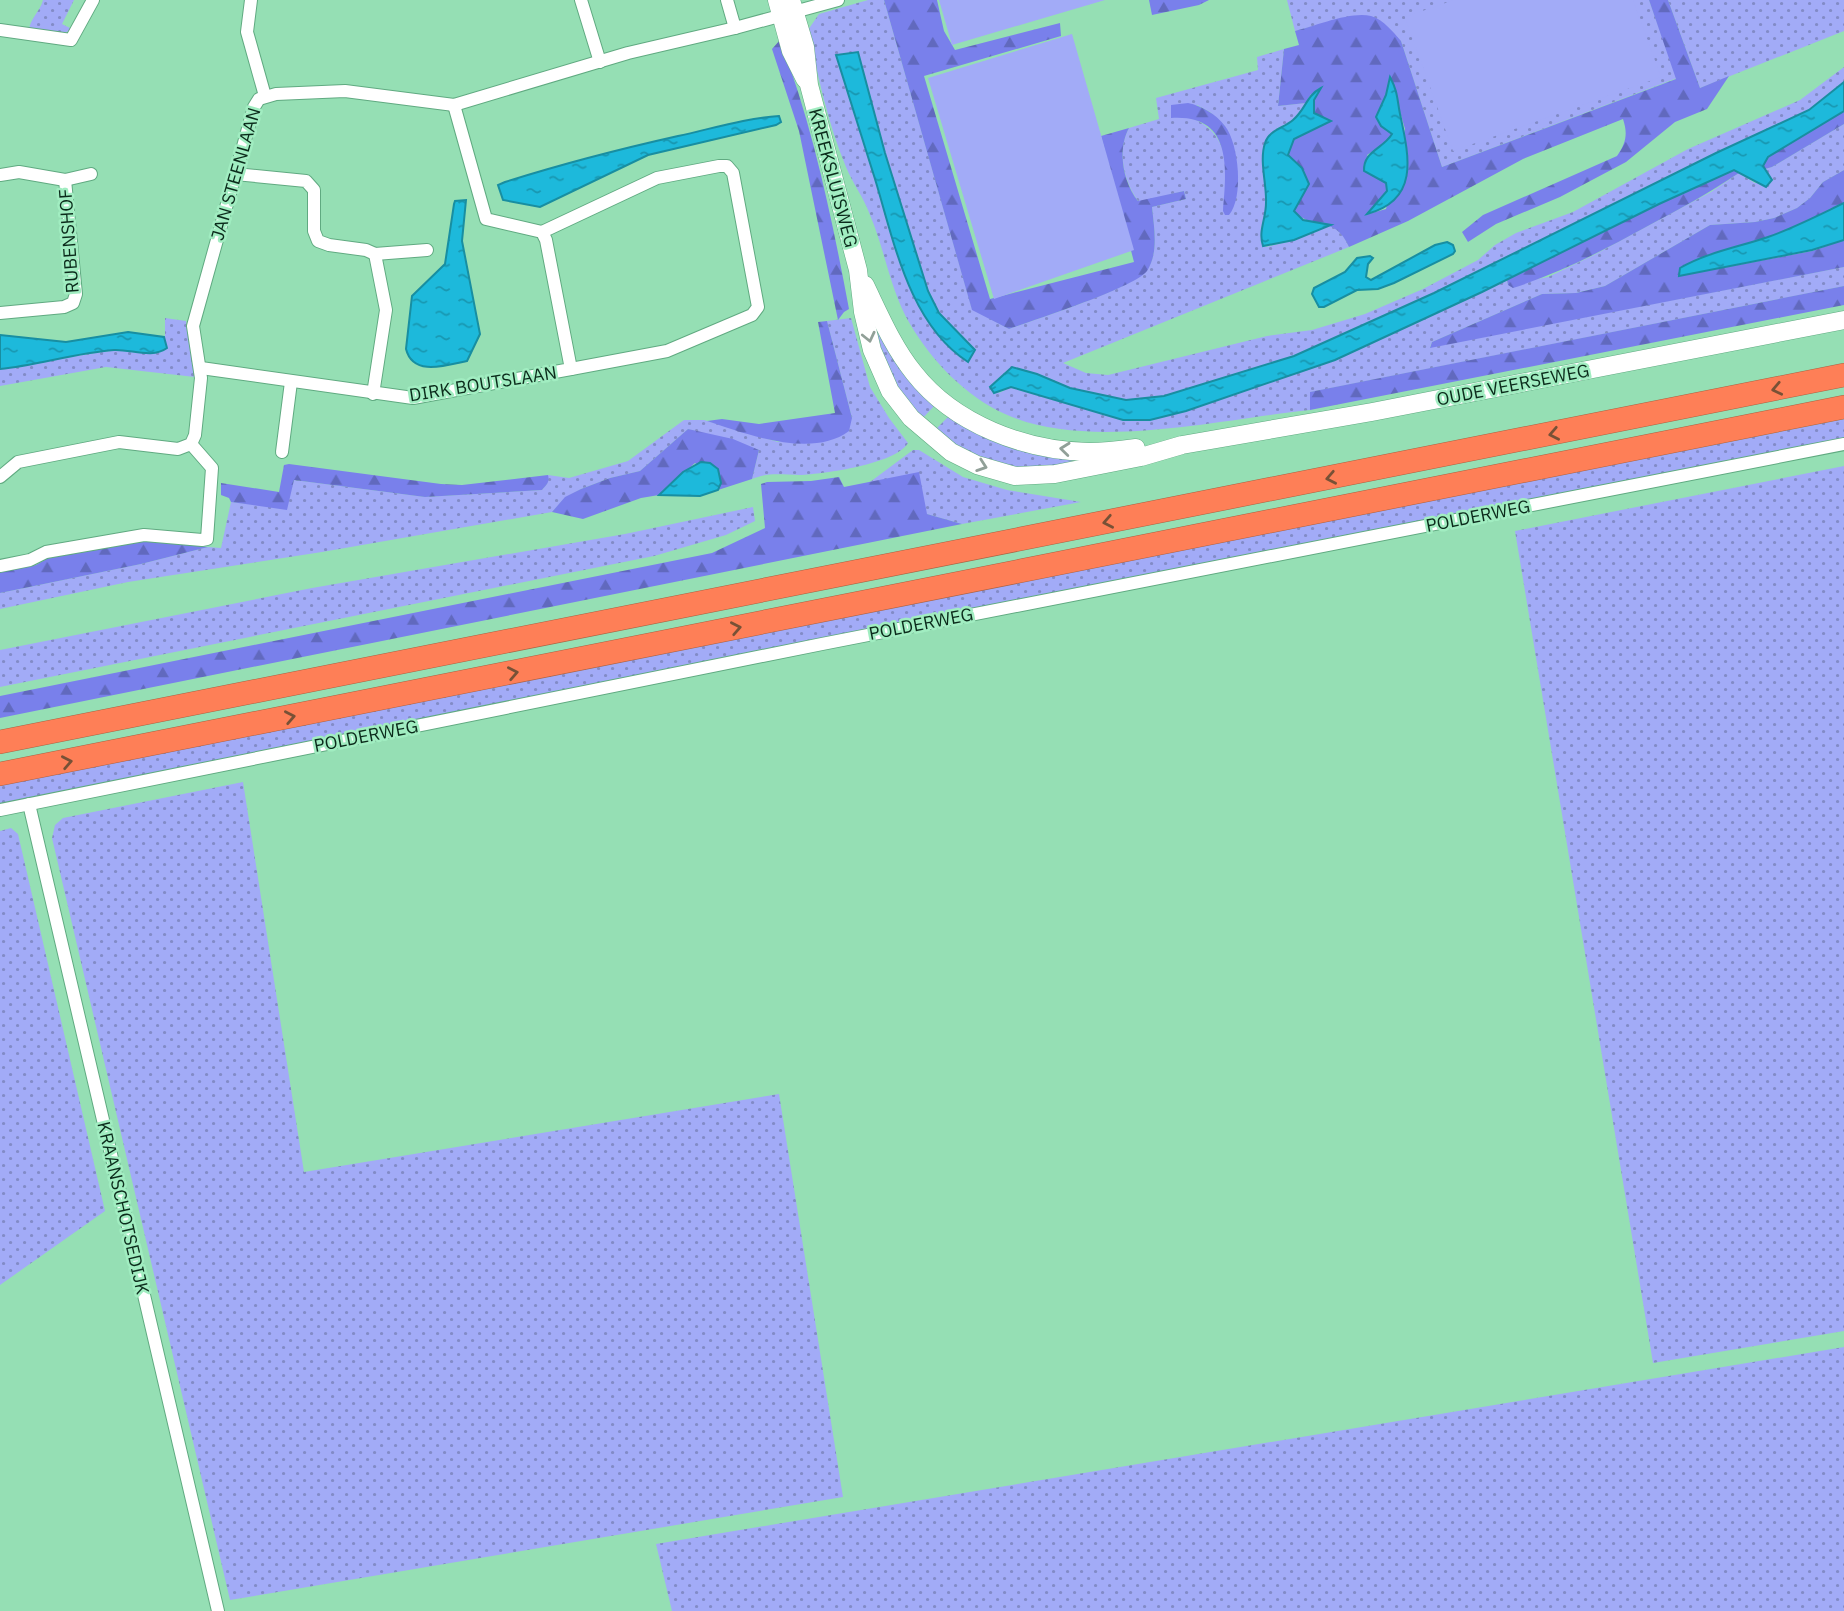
<svg xmlns="http://www.w3.org/2000/svg" width="1844" height="1611" viewBox="0 0 1844 1611" font-family="'IBM Plex Sans',sans-serif">
<style>
.grass{fill:url(#grass-dots);fill-rule:evenodd}
.forest{fill:url(#forest-firs);fill-rule:evenodd}
.pitch{fill:#a2abf7}
.water{fill:url(#water-ripples);stroke:#188ea1;stroke-width:2}
.lines{fill:none;stroke-linecap:round;stroke-linejoin:round}
.street-casing{stroke:#60aa81;stroke-width:14}
.secondary-casing{stroke:#60aa81;stroke-width:19}
.highway-casing{stroke:#a96242;stroke-width:24}
.street{stroke:#fff;stroke-width:12}
.secondary{stroke:#fff;stroke-width:18}
.highway{stroke:#fe7f57;stroke-width:23}
.oneway{stroke:#91a098}
.oneway2{stroke:#785136}
.labels{text-anchor:middle;stroke-width:5;stroke-linejoin:round;paint-order:stroke}
.street-label{font-size:18px;fill:#0b2b1b;stroke:#a1edc1}
</style>
<defs>
<pattern id="grass-dots" width="8" height="8" patternUnits="userSpaceOnUse" patternTransform="scale(1.75)"><rect width="8" height="8" fill="#a2abf7"/><path d="M2 2h.1M6 6h.1" fill="none" stroke="#828bc7" stroke-width="1.8" stroke-linecap="round"/></pattern>
<pattern id="forest-firs" width="22" height="20" patternUnits="userSpaceOnUse" patternTransform="scale(1.75)"><rect width="22" height="20" fill="#7980eb"/><path d="M5 1l3.5 6h-7zM16 11l3.5 6h-7z" fill="#6169be"/></pattern>
<pattern id="water-ripples" width="26" height="14" patternUnits="userSpaceOnUse" patternTransform="scale(1.75)"><rect width="26" height="14" fill="#1db9db"/><path d="M2 4q2-2 4 0t4 0M15 11q2-2 4 0t4 0" fill="none" stroke="#1897b1"/></pattern>
</defs>
<rect width="100%" height="100%" fill="#95dfb4"/>
<g class="grass">
<path d="M 43,0 L 74,0 L 62,24 L 72,29 C 60,38 44,32 29,30 C 30,18 40,12 43,0 Z"/>
<path d="M 868,0 L 884,0 L 972,309 L 1009,329 C 1034,320 1134,288 1147,270 C 1159,253 1154,227 1152,207 L 1186,199 L 1184,191 L 1139,202 C 1123,182 1117,150 1129,128 L 1159,119 L 1156,98 L 1258,70 L 1257,57 L 1284,49 L 1278,106 L 1306,103 C 1299,117 1290,123 1276,129 L 1266,184 L 1265,214 L 1261,229 L 1261,239 L 1266,247 L 1294,240 L 1331,225 L 1343,235 L 1349,247 L 1063,363 L 1086,373 L 1108,375 L 1267,336 L 1312,330 L 1365,314 L 1423,289 L 1478,260 L 1495,245 L 1516,233 L 1573,212 L 1688,149 L 1800,100 L 1844,67 L 1844,82 L 1809,110 L 1716,153 L 1434,293 L 1294,356 L 1164,396 L 1126,400 L 1070,388 L 1037,374 L 1013,367 L 994,382 L 999,393 L 1011,387 L 1123,420 L 1186,411 L 1335,360 L 1507,280 L 1508,285 L 1548,277 L 1594,255 L 1711,192 L 1739,173 L 1755,183 L 1772,180 L 1765,169 L 1772,167 L 1844,124 L 1844,170 L 1823,182 L 1810,198 L 1797,208 L 1774,218 L 1755,222 L 1710,225 L 1605,286 L 1576,293 L 1542,294 L 1432,342 L 1430,347 L 1844,267 L 1844,286 L 1311,392 L 1310,410 C 1222,419 1087,452 1005,414 C 965,396 932,361 910,324 C 890,290 885,250 870,215 C 864,198 853,184 846,167 C 828,124 818,76 808,30 L 819,14 ZM 858,52 L 885,153 L 928,291 L 939,313 L 975,350 L 931,325 L 917,300 L 904,272 L 836,56 ZM 1197,105 L 1210,112 L 1225,126 L 1229,215 C 1225,175 1235,134 1189,117 Z"/>
<polygon points="1287,0 1649,0 1677,78 1442,167 1401,41 1352,16 1295,31"/>
<polygon points="1668,0 1844,0 1844,31 1700,88"/>
<path d="M 874,316 L 937,403 L 921,420 C 892,388 880,358 874,316 Z"/>
<path d="M 165,318 L 186,321 L 195,377 L 106,367 L 0,386 L 0,369 C 37,365 73,355 110,351 C 129,349 148,357 165,350 Z"/>
<path d="M 851,318 L 870,387 L 889,418 L 908,443 C 896,464 824,474 800,475 C 782,475 769,472 752,479 L 759,450 L 688,429 L 640,471 L 610,478 L 581,489 L 565,498 L 552,512 L 322,552 L 128,582 L 0,609 L 0,593 L 141,564 L 208,547 L 221,548 L 231,502 L 286,508 L 294,480 L 425,497 L 542,490 L 547,484 L 548,475 L 569,478 L 628,461 L 684,420 L 704,420 L 778,442 L 852,418 L 827,321 Z"/>
<path d="M 951,414 L 1104,456 C 1084,461 1061,469 1040,470 C 1001,472 966,451 934,431 Z"/>
<polygon points="1844,419 1844,446 516,700 0,804 0,784"/>
<polygon points="913,450 919,450 963,477 1007,490 1081,502 962,524 927,514 870,482"/>
<polygon points="1844,466 1844,1331 1653,1363 1515,531"/>
<polygon points="753,507 755,521 726,535 654,556 0,687 0,650 312,588 625,534"/>
<polygon points="243,782 304,1172 779,1094 843,1497 230,1600 52,838 55,825 63,818"/>
<polygon points="11,828 18,834 105,1211 0,1285 0,831"/>
<polygon points="1844,1347 1844,1611 672,1611 656,1544"/>
</g>
<g class="forest">
<path d="M 884,0 L 937,0 L 944,31 L 955,50 L 1060,23 L 1061,36 L 924,76 L 990,299 L 1134,262 L 1101,136 L 1129,128 C 1117,150 1123,182 1138,201 L 1184,191 L 1186,199 L 1152,207 C 1154,227 1159,253 1147,271 C 1134,288 1034,320 1009,329 L 972,310 Z"/>
<polygon points="1149,0 1209,0 1199,5 1152,15"/>
<path d="M 1649,0 L 1668,0 L 1700,88 L 1729,76 L 1707,109 L 1675,122 L 1626,162 L 1560,197 L 1496,224 L 1468,242 L 1462,232 L 1483,215 L 1617,156 C 1626,143 1628,134 1623,119 L 1523,159 L 1408,221 L 1349,247 C 1334,213 1315,233 1294,211 L 1302,168 L 1287,155 L 1294,139 L 1330,120 L 1314,114 L 1314,99 L 1311,94 L 1306,103 L 1278,106 L 1284,49 L 1299,45 L 1295,31 C 1315,26 1351,11 1371,16 C 1384,20 1393,32 1401,41 L 1442,167 L 1676,79 ZM 1390,78 L 1405,129 L 1386,209 L 1368,214 L 1387,191 L 1387,183 L 1367,155 L 1387,142 L 1392,134 L 1381,126 L 1376,117 L 1386,95 Z"/>
<path d="M 780,40 C 813,126 832,219 849,309 L 844,312 L 838,320 L 799,131 L 772,49 Z"/>
<path d="M 1188,103 C 1202,106 1216,114 1225,126 C 1239,144 1244,198 1229,215 L 1225,215 L 1223,211 C 1227,167 1232,114 1171,118 L 1171,105 Z"/>
<polygon points="1844,111 1844,124 1772,167 1765,169 1763,166 1768,157"/>
<path d="M 1735,170 L 1739,173 C 1709,193 1678,210 1646,227 C 1602,251 1560,273 1513,288 L 1508,285 L 1507,280 L 1659,204 Z"/>
<path d="M 1844,170 L 1844,203 C 1819,215 1794,228 1768,237 C 1739,247 1708,252 1680,268 L 1679,276 L 1812,251 L 1844,240 L 1844,267 L 1430,348 L 1432,342 L 1542,294 L 1576,293 L 1605,286 L 1710,225 L 1755,222 L 1774,218 L 1797,208 L 1810,198 L 1823,182 Z"/>
<polygon points="1844,286 1844,305 1310,410 1310,392"/>
<path d="M 827,321 L 852,418 L 849,431 C 812,459 746,434 707,421 L 722,419 L 759,424 L 835,413 L 818,322 Z"/>
<polygon points="688,429 733,439 759,450 752,479 718,490 721,483 695,463 659,495 641,498 583,519 552,512 565,497 581,489 610,478 640,471"/>
<path d="M 289,464 L 441,484 L 462,485 L 548,475 C 550,483 546,485 542,490 L 425,497 L 294,480 L 287,510 L 231,502 L 229,498 L 221,495 L 221,483 L 279,492 L 284,465 Z"/>
<polygon points="919,472 927,514 962,524 0,718 0,696 712,553 765,528 761,484 767,482 811,481 839,477 844,487"/>
<polygon points="147,540 208,547 141,564 0,593 0,571 36,565 50,557"/>
</g>
<g class="pitch">
<polygon points="939,0 1105,0 952,45"/>
<polygon points="1454,0 1633,0 1661,77 1453,151 1405,17"/>
<polygon points="1072,34 1134,250 994,299 928,78"/>
</g>
<g class="water">
<path d="M 858,52 L 885,153 L 928,291 L 939,313 L 975,350 L 968,362 C 909,324 894,241 875,179 C 862,138 849,96 836,55 Z"/>
<path d="M 1390,77 C 1398,92 1397,99 1400,114 C 1409,156 1420,200 1367,214 L 1387,191 L 1386,183 L 1364,171 C 1363,151 1383,149 1392,134 L 1381,126 L 1376,117 L 1386,95 Z"/>
<polygon points="1844,82 1844,111 1768,157 1763,166 1772,180 1766,187 1734,170 1659,204 1482,292 1335,360 1186,411 1150,420 1123,420 1011,387 994,393 990,387 1012,367 1037,374 1070,388 1126,400 1164,396 1294,356 1434,293 1716,153 1809,110"/>
<path d="M 1321,88 L 1314,100 L 1314,113 L 1331,121 L 1294,139 L 1288,155 L 1302,168 L 1309,184 L 1294,211 L 1303,220 L 1331,225 L 1294,240 L 1263,246 C 1258,231 1266,219 1266,203 C 1267,185 1259,161 1265,143 C 1269,130 1284,128 1293,120 C 1306,109 1306,96 1321,88 Z"/>
<path d="M 779,116 L 781,122 L 776,125 L 648,155 L 540,207 L 503,200 L 498,185 L 505,182 C 562,164 620,149 678,136 C 711,129 745,118 779,116 Z"/>
<path d="M 466,200 L 462,241 L 480,334 L 467,361 C 447,365 413,377 406,349 L 412,296 L 445,264 L 454,204 L 455,201 Z"/>
<path d="M 1844,203 L 1844,240 L 1812,250 L 1679,276 L 1680,268 C 1708,252 1739,247 1768,237 C 1794,228 1819,215 1844,203 Z"/>
<polygon points="1447,242 1453,245 1455,251 1453,254 1394,283 1378,289 1357,290 1324,307 1319,307 1312,294 1314,288 1345,272 1357,258 1370,256 1373,258 1368,264 1366,277 1371,280 1435,245"/>
<path d="M 128,332 L 164,337 L 167,348 C 152,359 131,349 114,350 C 75,353 38,365 0,369 L 0,335 L 66,342 Z"/>
<polygon points="701,462 710,463 718,469 721,483 718,490 700,496 659,495 683,472"/>
</g>
<g class="lines">
<g class="street-casing">
<g id="street">
<polyline points="251,0 247,32 265,96"/>
<polyline points="581,0 600,62"/>
<polyline points="727,0 735,28"/>
<polyline points="0,30 71,40 93,0"/>
<polyline points="235,174 306,181 314,190 314,231 318,241 329,245 366,250 375,254 427,250"/>
<polyline points="0,175 19,172 65,180 76,294 73,303 64,307 0,313"/>
<polyline points="65,180 91,174"/>
<polyline points="542,232 657,178 719,166 727,166 733,173 758,307 752,315 667,351 571,369"/>
<polyline points="201,368 413,398 571,369 546,240 542,232 486,219 454,105"/>
<polyline points="373,394 386,310 375,254"/>
<polyline points="282,452 291,382"/>
<polyline points="0,477 18,462 119,442 178,449 191,444 195,435 201,378 193,326 254,107 259,99 276,94 345,91 454,105 628,53 735,28 838,0"/>
<polyline points="0,566 30,560 46,552 144,535 202,540 207,539 212,468 191,444"/>
<polyline points="29,804 218,1611"/>
<polyline points="0,810 822,644 1844,444"/>
</g>
</g>
<g class="secondary-casing">
<g id="secondary">
<polyline points="777,0 791,51 805,79"/>
<polyline points="791,0 805,47 809,85 858,270 863,312 872,350 890,391 911,418 951,452 977,465 1015,476 1055,474 1141,457 1182,445 1372,412 1844,320"/>
<path d="M 865,285 C 880,316 893,347 914,373 C 954,424 1025,451 1089,452 C 1104,452 1121,450 1136,448"/>
</g>
</g>
<g class="highway-casing">
<g id="highway">
<polyline points="0,742 1844,375"/>
<polyline points="0,774 1844,407"/>
</g>
</g>
<use href="#street" class="street"/>
<use href="#secondary" class="secondary"/>
<use href="#highway" class="highway"/>
</g>
<defs><path id="oneway-chevron" d="M-2-3.5L2.5 0L-2 3.5" fill="none" stroke-width="1.6" stroke-linecap="round" stroke-linejoin="round" transform="scale(1.75)"/></defs>
<g class="oneway">
<use href="#oneway-chevron" transform="translate(869 337) rotate(77)"/>
<use href="#oneway-chevron" transform="translate(1065 449) rotate(-174)"/>
<use href="#oneway-chevron" transform="translate(982 466) rotate(19)"/>
</g>
<g class="oneway2">
<use href="#oneway-chevron" transform="translate(1777 389) rotate(168)"/>
<use href="#oneway-chevron" transform="translate(1554 434) rotate(169)"/>
<use href="#oneway-chevron" transform="translate(1331 478) rotate(169)"/>
<use href="#oneway-chevron" transform="translate(1108 522) rotate(169)"/>
<use href="#oneway-chevron" transform="translate(736 628) rotate(-11)"/>
<use href="#oneway-chevron" transform="translate(513 673) rotate(-11)"/>
<use href="#oneway-chevron" transform="translate(290 717) rotate(-11)"/>
<use href="#oneway-chevron" transform="translate(67 762) rotate(-11)"/>
</g>
<g class="labels">
<g class="street-label">
<text transform="translate(236 174) rotate(-74)" y="6">JAN STEENLAAN</text>
<text transform="translate(833 178) rotate(75)" y="6">KREEKSLUISWEG</text>
<text transform="translate(69 241) rotate(-94)" y="6">RUBENSHOF</text>
<text transform="translate(483 384) rotate(-9)" y="6">DIRK BOUTSLAAN</text>
<text transform="translate(1513 385) rotate(-11)" y="6">OUDE VEERSEWEG</text>
<text transform="translate(1478 516) rotate(-11)" y="6">POLDERWEG</text>
<text transform="translate(921 624) rotate(-11)" y="6">POLDERWEG</text>
<text transform="translate(366 736) rotate(-11)" y="6">POLDERWEG</text>
<text transform="translate(123 1208) rotate(77)" y="6">KRAANSCHOTSEDIJK</text>
</g>
</g>
</svg>
